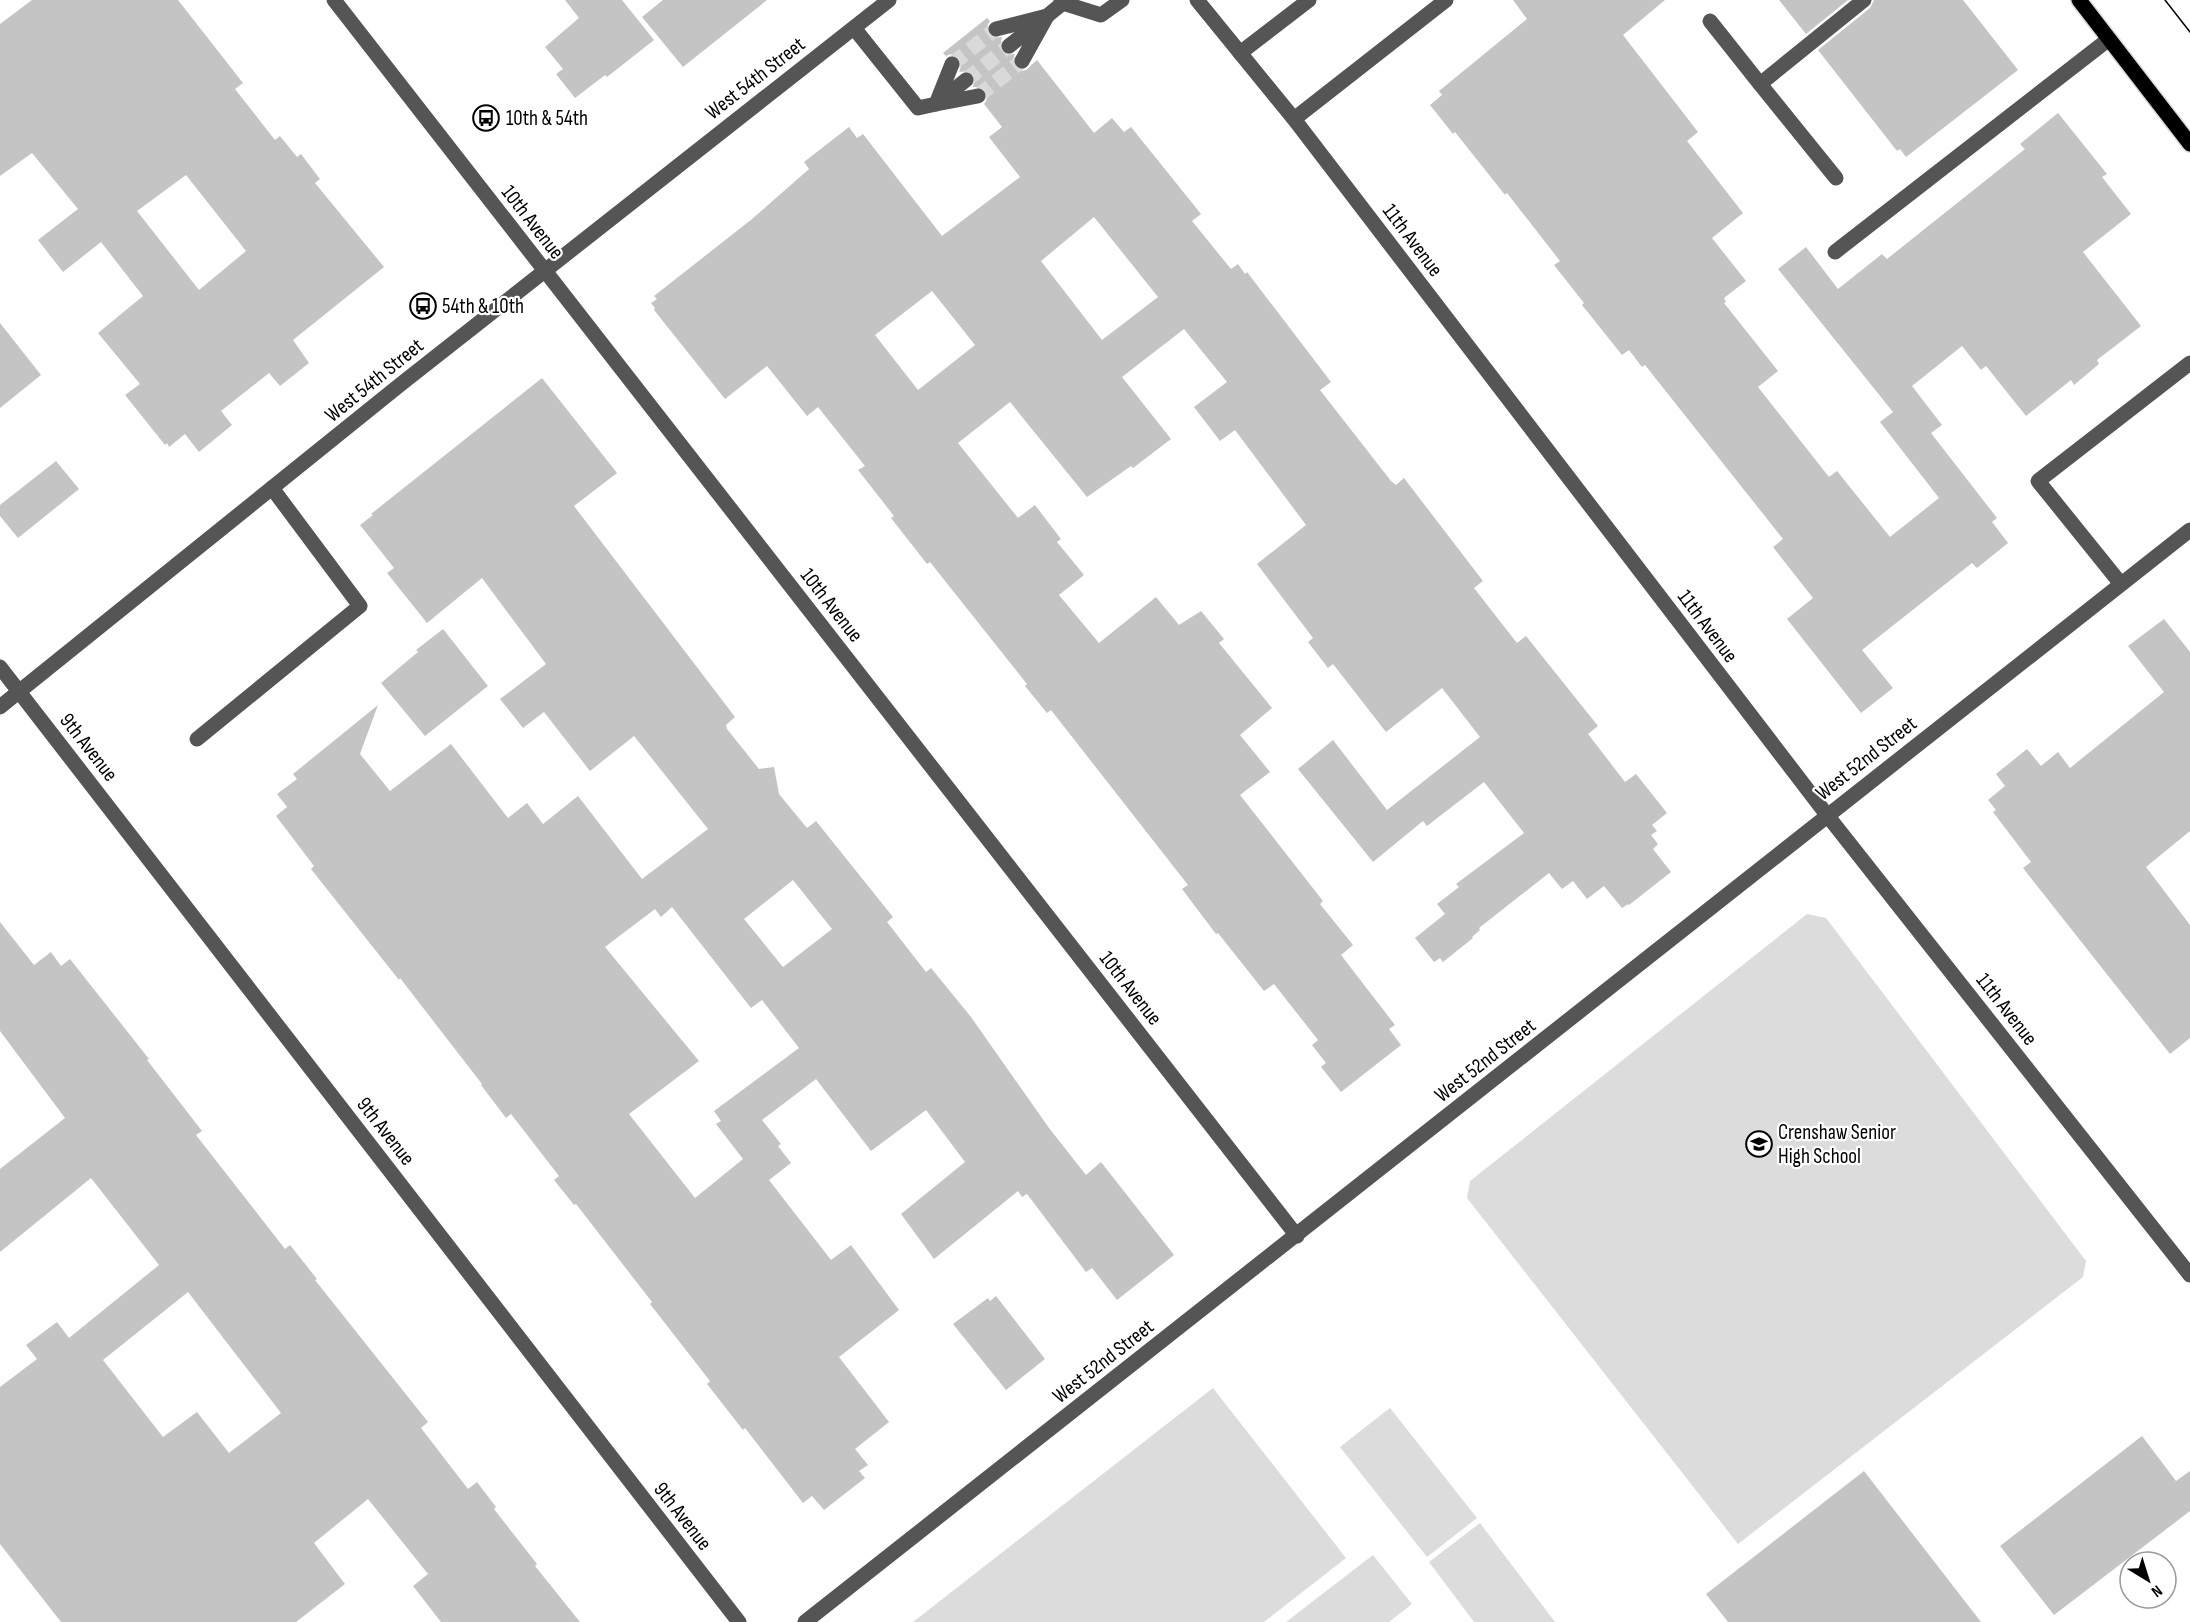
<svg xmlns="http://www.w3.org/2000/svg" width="2190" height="1622" viewBox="0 0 2190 1622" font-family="'Sofia Sans Condensed',sans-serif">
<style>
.green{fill:#dcdcdc}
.building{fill:#c4c4c4;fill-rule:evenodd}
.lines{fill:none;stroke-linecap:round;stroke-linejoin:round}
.minor-tunnel{stroke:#d9d9d9;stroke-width:15;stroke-dasharray:15 8;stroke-linecap:butt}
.major-casing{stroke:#dbdbdb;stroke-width:18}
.minor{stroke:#555;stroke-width:15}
.major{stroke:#000;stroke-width:15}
.tram{stroke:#000;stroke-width:1.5}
.labels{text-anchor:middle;stroke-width:4.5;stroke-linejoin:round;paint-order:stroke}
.street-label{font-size:21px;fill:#000;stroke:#fff}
.poi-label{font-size:21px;fill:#000;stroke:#fff;text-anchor:start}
</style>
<rect width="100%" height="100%" fill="#fff"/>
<g class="green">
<polygon points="1807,914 1826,918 2086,1261 2083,1277 1738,1544 1467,1198 1470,1181"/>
<polygon points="1213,1388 1346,1558 1264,1622 913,1622"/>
<polygon points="1390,1408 1477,1518 1427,1557 1340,1447"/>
<polygon points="1480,1523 1555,1622 1474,1622 1429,1562"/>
<polygon points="1373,1555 1412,1604 1389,1622 1286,1622"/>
</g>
<g class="building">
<path d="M 32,0 L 178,0 L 243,83 L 235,89 L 275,140 L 280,136 L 297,157 L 301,154 L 320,179 L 315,183 L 384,267 L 293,340 L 309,363 L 280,386 L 269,373 L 221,411 L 232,425 L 199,452 L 185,434 L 169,447 L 167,443 L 165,445 L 125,395 L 140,384 L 98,333 L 143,296 L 101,242 L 63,272 L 38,240 L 78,209 L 32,153 L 0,176 L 0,24 ZM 186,175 L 246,251 L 199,290 L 137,211 Z"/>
<polygon points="565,0 622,0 654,40 607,77 605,75 575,98 556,74 563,69 545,47 579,18"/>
<polygon points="663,0 767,0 683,67 642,17"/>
<polygon points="1513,0 1665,0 1623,35 1698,132 1687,141 1743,213 1712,238 1746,281 1724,298 1726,302 1724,303 1778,371 1758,387 1829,477 1837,471 1890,537 1939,498 1880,422 1893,412 1778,269 1806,247 1838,289 1882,254 1887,259 2025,149 2020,144 2058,113 2107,174 2102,177 2131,214 2083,252 2141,326 2097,360 2099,364 2074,385 2071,380 2026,416 1986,366 1981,370 1962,346 1912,386 1942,425 1931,433 1997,518 1992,522 2008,543 1977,568 1972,563 1862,650 1893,688 1861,713 1787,619 1813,598 1773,547 1783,539 1645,365 1642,367 1629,350 1622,355 1582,305 1584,303 1554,265 1560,261 1507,193 1505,195 1455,132 1453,134 1430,105 1442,95 1439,91 1527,19"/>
<polygon points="1779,0 1848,0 1806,34"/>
<polygon points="1874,0 1963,0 2018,70 1906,157 1900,149 1897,151 1818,50 1870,8"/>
<path d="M 987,18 L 990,21 L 987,26 L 987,32 L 993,38 L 1002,37 L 1000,48 L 1006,55 L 1015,54 L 1012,61 L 1014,66 L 1022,71 L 1026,70 L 1037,60 L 1094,133 L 1112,118 L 1124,132 L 1131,127 L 1201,214 L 1192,221 L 1231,269 L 1238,264 L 1245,274 L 1247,272 L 1331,382 L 1320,390 L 1391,481 L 1396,485 L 1404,478 L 1483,581 L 1474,588 L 1517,643 L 1526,636 L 1598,726 L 1588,734 L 1625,782 L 1636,774 L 1667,813 L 1652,825 L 1657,831 L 1651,835 L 1658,844 L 1653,849 L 1671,872 L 1629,905 L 1628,904 L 1622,908 L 1604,886 L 1587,899 L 1573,881 L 1562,889 L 1549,873 L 1479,928 L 1480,930 L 1472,937 L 1473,938 L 1443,962 L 1440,958 L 1434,962 L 1415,938 L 1445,914 L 1437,904 L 1459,887 L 1456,884 L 1524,833 L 1484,782 L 1427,826 L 1423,821 L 1373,862 L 1298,769 L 1333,740 L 1387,810 L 1480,737 L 1442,688 L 1386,732 L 1333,664 L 1328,668 L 1308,642 L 1313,638 L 1257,564 L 1306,525 L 1235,430 L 1220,441 L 1194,407 L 1227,382 L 1184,329 L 1122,377 L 1171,439 L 1133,468 L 1131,466 L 1087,497 L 1010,402 L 958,443 L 1018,518 L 1035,505 L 1061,539 L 1057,542 L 1084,575 L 1059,595 L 1099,643 L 1156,597 L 1179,625 L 1201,611 L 1224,639 L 1219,643 L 1272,708 L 1240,735 L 1270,772 L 1240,795 L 1323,901 L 1320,904 L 1353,945 L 1341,955 L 1395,1025 L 1389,1029 L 1401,1045 L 1341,1092 L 1321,1067 L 1326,1063 L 1312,1045 L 1318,1040 L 1274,984 L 1264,991 L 1218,933 L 1216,934 L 1182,889 L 1188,885 L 1051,710 L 1047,713 L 1025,686 L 1027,684 L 930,562 L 927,564 L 891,518 L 894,516 L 858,470 L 865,466 L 818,407 L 807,416 L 767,366 L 725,399 L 654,310 L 655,308 L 651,303 L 657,299 L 654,296 L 752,219 L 809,169 L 804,162 L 849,127 L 857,138 L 863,134 L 942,236 L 1020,177 L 989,137 L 1002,127 L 984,104 L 987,99 L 986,90 L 981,87 L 973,87 L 975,78 L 970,71 L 959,72 L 962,63 L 959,58 L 951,54 L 946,56 L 943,53 ZM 1094,217 L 1158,297 L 1102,340 L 1041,261 ZM 932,291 L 975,345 L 918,390 L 875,335 Z"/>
<polygon points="0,323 41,375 0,408"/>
<path d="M 542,378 L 617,473 L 574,506 L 735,717 L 726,725 L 727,729 L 759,769 L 774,767 L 779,794 L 807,828 L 816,821 L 893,917 L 887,922 L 926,972 L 931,968 L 971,1017 L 1049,1128 L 1086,1175 L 1101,1162 L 1174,1255 L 1117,1300 L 1092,1268 L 1086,1272 L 1027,1194 L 1022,1197 L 1018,1191 L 934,1259 L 901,1214 L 965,1162 L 926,1110 L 871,1151 L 816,1079 L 762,1120 L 781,1144 L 778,1146 L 791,1163 L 769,1180 L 831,1260 L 851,1245 L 899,1310 L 839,1357 L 889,1422 L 855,1449 L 868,1465 L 859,1471 L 865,1478 L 824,1510 L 812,1496 L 803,1503 L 745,1428 L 743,1430 L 707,1384 L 710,1381 L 650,1304 L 652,1302 L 576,1204 L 574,1205 L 554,1180 L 559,1176 L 511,1114 L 506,1118 L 481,1085 L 482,1084 L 400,978 L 399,980 L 311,869 L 314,866 L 276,816 L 287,807 L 277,794 L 297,779 L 293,774 L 378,705 L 360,754 L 390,791 L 451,744 L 508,818 L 527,803 L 543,824 L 578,796 L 642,879 L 708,829 L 634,736 L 590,771 L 544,712 L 523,728 L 500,699 L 546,664 L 482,578 L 427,623 L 387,573 L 394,568 L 360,525 L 373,515 L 371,514 ZM 793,880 L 832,929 L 783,967 L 744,919 ZM 672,907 L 751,1008 L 762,1000 L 799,1048 L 714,1111 L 721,1121 L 716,1124 L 743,1159 L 695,1198 L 629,1114 L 699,1061 L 605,947 L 655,909 L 661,917 Z"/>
<polygon points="56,461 79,489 18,538 0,516 0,505"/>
<polygon points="2164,619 2190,652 2190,831 2146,867 2190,925 2190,1038 2170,1054 2023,868 2031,862 1993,812 1996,810 1988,800 2005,786 1996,774 2027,749 2041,766 2058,752 2070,768 2164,692 2128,646"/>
<polygon points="443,629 488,686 425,736 381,683 418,652 416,650"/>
<path d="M 0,922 L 34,965 L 51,952 L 61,966 L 70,959 L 149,1059 L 147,1060 L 202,1131 L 196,1135 L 285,1249 L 290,1245 L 317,1279 L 315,1280 L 428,1422 L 421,1428 L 468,1489 L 477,1482 L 496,1507 L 494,1509 L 537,1564 L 535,1566 L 580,1622 L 441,1622 L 413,1586 L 428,1574 L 368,1499 L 314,1543 L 345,1584 L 296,1622 L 61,1622 L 0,1544 L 0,1387 L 37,1359 L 26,1345 L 57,1322 L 69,1338 L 159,1265 L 91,1178 L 0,1252 L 0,1169 L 65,1118 L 0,1031 ZM 188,1292 L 281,1413 L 229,1453 L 197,1412 L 163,1437 L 103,1360 Z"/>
<polygon points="996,1296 1045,1359 1006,1390 953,1324 988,1298 990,1301"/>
<polygon points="2142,1436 2176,1481 2190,1471 2190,1511 2054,1615 2000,1546"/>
<polygon points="1864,1471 1981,1622 1728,1622 1706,1594"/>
</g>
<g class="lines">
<g class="minor-tunnel">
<polyline points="952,64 996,29"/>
<polyline points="966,80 1009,46"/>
<polyline points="978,96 1022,61"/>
</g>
<g class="major-casing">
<polyline id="major" points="2079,0 2190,144"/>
</g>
<g class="minor">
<polyline points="334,0 1297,1236"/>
<polyline points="1061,0 1063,3 1101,15 1122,0"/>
<polyline points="1197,0 1294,119 1827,815 2190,1275"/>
<polyline points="1710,21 1760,84 1864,0"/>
<polyline points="854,28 918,108 936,104 952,64"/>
<polyline points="996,29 1047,16 1063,3"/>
<polyline points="1009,46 1047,16 1022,61"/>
<polyline points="1240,53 1309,0"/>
<polyline points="966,80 936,104 978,96"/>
<polyline points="1760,84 1836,178"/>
<polyline points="1294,119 1446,0"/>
<polyline points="1835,252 2109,39"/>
<polyline points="2121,584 2038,481 2190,363"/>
<polyline points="0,667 739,1622"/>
<polyline points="0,707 401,384 889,0"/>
<polyline points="197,739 360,606 272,488"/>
<polyline points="805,1622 2190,530"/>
</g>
<use href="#major" class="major"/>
<polyline class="tram" points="2165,0 2190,32"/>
</g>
<defs>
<g id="bus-ring" transform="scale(1.35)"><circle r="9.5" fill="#fff" stroke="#000" stroke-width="1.5"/><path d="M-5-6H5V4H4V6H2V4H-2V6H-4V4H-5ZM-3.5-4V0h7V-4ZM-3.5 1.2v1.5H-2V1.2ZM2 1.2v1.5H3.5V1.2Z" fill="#000"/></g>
<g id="school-ring" transform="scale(1.35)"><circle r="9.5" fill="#fff" stroke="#000" stroke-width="1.5"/><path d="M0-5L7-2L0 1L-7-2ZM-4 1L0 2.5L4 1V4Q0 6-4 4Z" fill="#000"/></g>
</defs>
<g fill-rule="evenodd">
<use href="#bus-ring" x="486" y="118"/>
<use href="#bus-ring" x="423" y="306"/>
<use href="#school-ring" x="1759" y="1144"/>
</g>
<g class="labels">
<g class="street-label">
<text transform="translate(755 78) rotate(-38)" y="7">West 54th Street</text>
<text transform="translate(533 222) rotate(52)" y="7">10th Avenue</text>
<text transform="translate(1413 240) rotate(53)" y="7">11th Avenue</text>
<text transform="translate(374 380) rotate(-39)" y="7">West 54th Street</text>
<text transform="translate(832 605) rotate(52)" y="7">10th Avenue</text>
<text transform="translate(1708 626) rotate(53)" y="7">11th Avenue</text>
<text transform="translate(89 747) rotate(52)" y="7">9th Avenue</text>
<text transform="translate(1866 758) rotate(-38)" y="7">West 52nd Street</text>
<text transform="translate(1131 988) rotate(52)" y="7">10th Avenue</text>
<text transform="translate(2007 1009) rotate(52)" y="7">11th Avenue</text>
<text transform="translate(1485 1060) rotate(-38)" y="7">West 52nd Street</text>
<text transform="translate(386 1131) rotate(52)" y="7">9th Avenue</text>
<text transform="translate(1103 1361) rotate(-38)" y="7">West 52nd Street</text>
<text transform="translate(683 1516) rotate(52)" y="7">9th Avenue</text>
</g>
<g class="poi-label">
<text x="506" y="125">10th &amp; 54th</text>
<text x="442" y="313">54th &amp; 10th</text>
<text x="1778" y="1139">Crenshaw Senior<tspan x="1778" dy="24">High School</tspan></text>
</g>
</g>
<g transform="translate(2148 1580) rotate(142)"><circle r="28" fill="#ffffff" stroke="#999999" stroke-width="1.5"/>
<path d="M0-4.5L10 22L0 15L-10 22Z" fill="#000000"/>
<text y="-9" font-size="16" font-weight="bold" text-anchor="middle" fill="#000000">N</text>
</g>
</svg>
